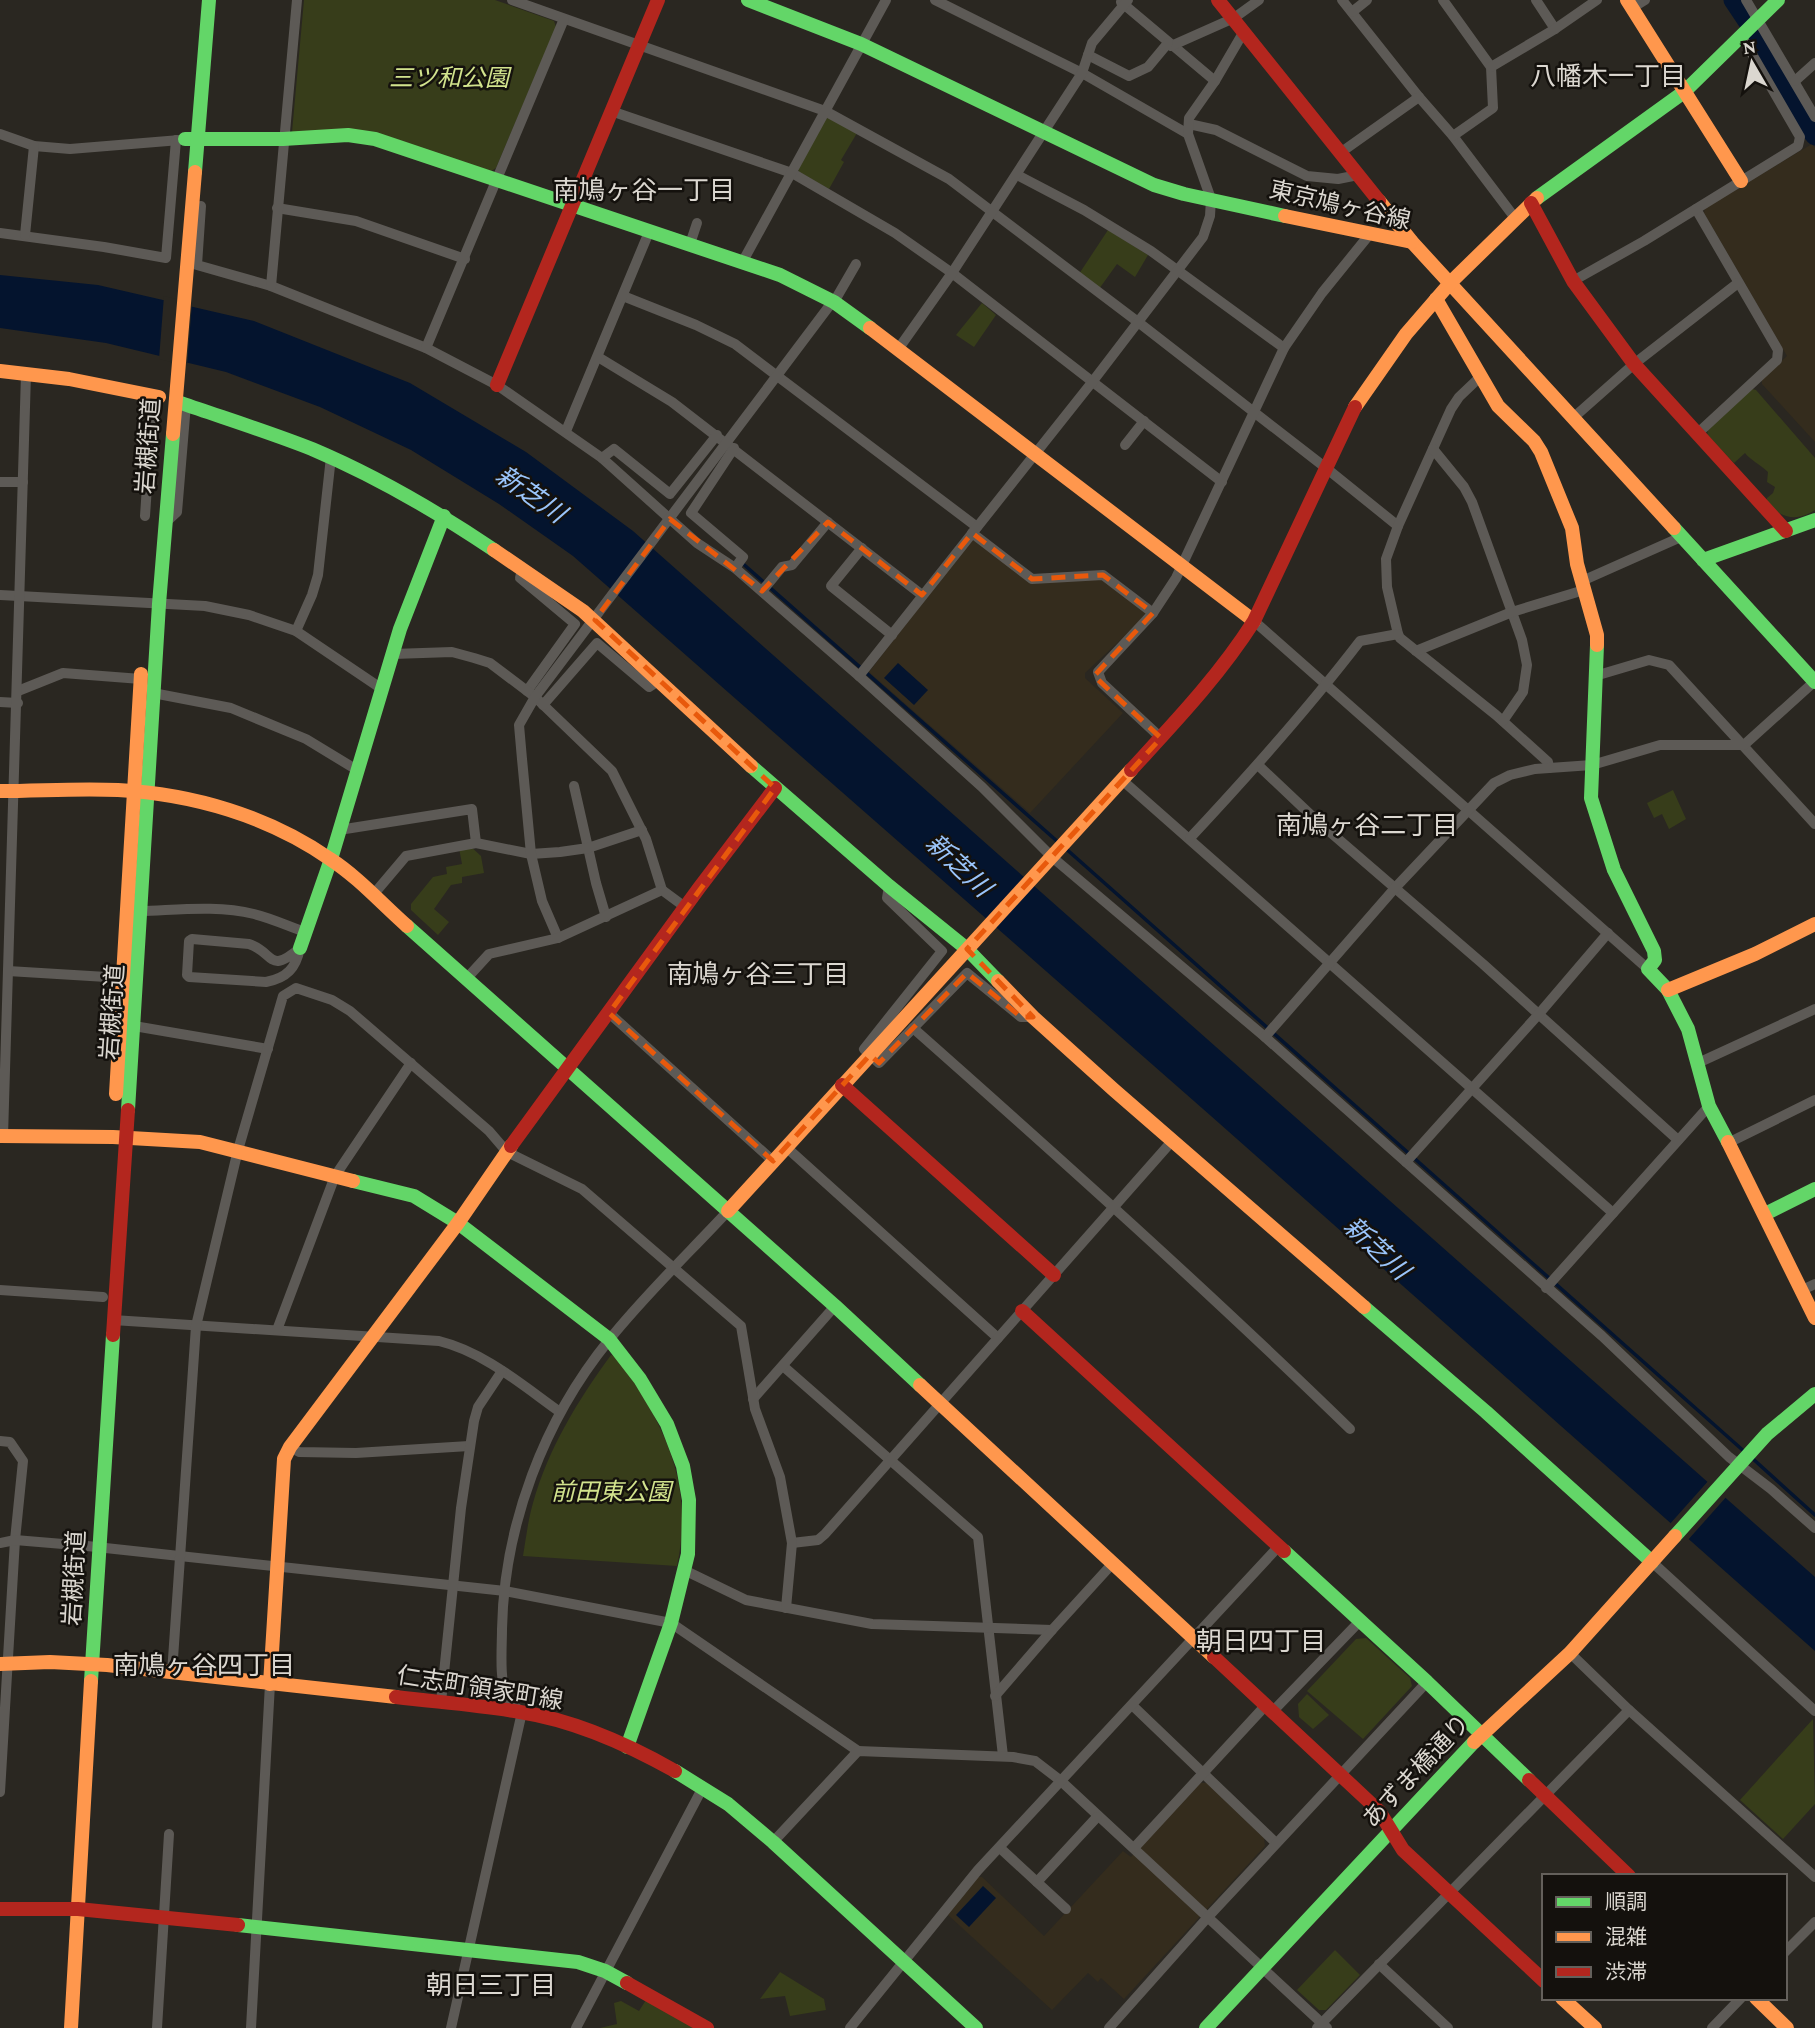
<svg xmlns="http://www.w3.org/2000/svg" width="1815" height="2028" viewBox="0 0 1815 2028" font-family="'Crimson Pro','Noto Sans JP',serif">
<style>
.built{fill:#342c1d}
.green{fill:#373d1a}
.water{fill:#04142e}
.pier{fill:#2a2721}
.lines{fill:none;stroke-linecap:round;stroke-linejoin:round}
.stream{stroke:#04142e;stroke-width:3.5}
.river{stroke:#04142e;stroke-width:19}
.street{stroke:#5d5a56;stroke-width:10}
.fast{stroke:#63d668;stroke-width:14}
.slow{stroke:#ff974d;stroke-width:14}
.jam{stroke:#b3261e;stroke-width:14}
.marked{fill:none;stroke:#e8590c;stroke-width:5;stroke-dasharray:14 9;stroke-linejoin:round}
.labels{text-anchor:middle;stroke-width:5;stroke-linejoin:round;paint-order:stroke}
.park-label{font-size:24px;font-style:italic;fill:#d2e38d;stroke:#14110d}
.street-label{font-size:24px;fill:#dbd7d0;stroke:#14110d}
.neighbourhood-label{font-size:26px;fill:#dbd7d0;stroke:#14110d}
.water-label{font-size:26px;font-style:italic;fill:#9ac4fa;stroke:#14110d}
</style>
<rect width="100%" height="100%" fill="#2a2721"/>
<g class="built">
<polygon points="1812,144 1815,148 1815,442 1762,384 1762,379 1787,356 1704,213 1705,208"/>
<polygon points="970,541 976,541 1032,583 1102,579 1146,610 1146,616 1085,673 1085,678 1123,713 1030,813 869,672"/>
<polygon points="1200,1783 1207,1783 1264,1838 1265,1846 1124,1999 1101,1978 1098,1982 1088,1973 1052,2010 948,1915 978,1877 982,1877 1044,1936 1123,1851 1131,1857"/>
</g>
<g class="green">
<polygon points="304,0 495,0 554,21 556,27 496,168 490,172 379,135 292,132"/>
<polygon points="829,117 857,133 841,160 844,162 829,189 799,172 798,169 825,118"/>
<polygon points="1108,230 1148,255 1135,277 1117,264 1099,289 1079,274"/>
<polygon points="982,303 996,315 974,347 956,335"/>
<path d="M 1752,389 L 1756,390 L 1815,458 L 1815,510 C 1796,522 1784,518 1767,505 L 1767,498 L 1773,493 L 1775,487 L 1767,482 L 1768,472 C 1761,465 1749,459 1745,453 L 1734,463 L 1707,435 L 1708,430 Z"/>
<polygon points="1673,790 1686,819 1669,829 1662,814 1654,818 1647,803"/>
<polygon points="470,846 481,856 484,873 462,877 462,883 451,885 434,909 449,922 438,935 411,910 411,904 433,877 447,874 446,867 462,864 459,848"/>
<path d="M 611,1355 L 616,1356 C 663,1422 695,1482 677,1566 L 523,1556 C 526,1538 528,1520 533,1503 C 548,1449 578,1400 611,1355 Z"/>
<polygon points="1366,1638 1410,1678 1412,1686 1363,1739 1307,1691 1356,1639"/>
<polygon points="1307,1694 1329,1715 1313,1729 1299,1717 1298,1704"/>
<polygon points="1813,1719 1815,1804 1783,1839 1740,1800"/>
<polygon points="1335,1950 1360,1975 1326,2010 1319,2010 1297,1990"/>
<polygon points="780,1972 824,1999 826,2010 790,2016 785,1996 760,1999"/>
<polygon points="646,2000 693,2026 692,2028 600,2028 617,2024 614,2003 621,2001 639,2011"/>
</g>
<g class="water">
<polygon points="0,275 98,285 254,321 410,383 526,452 633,531 1815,1577 1815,1651 1211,1116 573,556 499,504 411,450 320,407 226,372 106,343 0,328"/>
<polygon points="898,663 928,690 914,705 884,678"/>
<polygon points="983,1886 996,1898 969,1927 956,1915"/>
</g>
<g class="pier">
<polygon points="164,296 192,303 187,366 159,359"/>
<polygon points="1710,1479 1728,1495 1687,1541 1669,1525"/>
</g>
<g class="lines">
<g class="stream">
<polyline points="741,562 1058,842"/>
<polyline points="1064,847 1746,1453"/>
<polyline points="1752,1458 1815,1515"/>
</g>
<polyline class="river" points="1733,0 1759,39 1800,118 1815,136"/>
<g class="street">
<polyline points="512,0 825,111 949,179 1138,322 1326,468 1398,526"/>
<polyline points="935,0 1082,73 1188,134"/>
<polyline points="1342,0 1419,97 1453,136 1515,218"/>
<polyline points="1443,0 1491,67 1493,108 1453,136"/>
<polyline points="1536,0 1555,29"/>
<polyline points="1746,0 1815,117"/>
<polyline points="1121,2 1215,81"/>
<polyline points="1632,8 1645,0"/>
<polyline points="1352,12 1367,0"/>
<polyline points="1171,46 1234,18 1259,0"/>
<polyline points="1088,55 1129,76 1148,67 1168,43"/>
<polyline points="1491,67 1555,29 1597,0"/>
<polyline points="1795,81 1815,63"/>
<polyline points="611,111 792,173 895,233 952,273 1222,482"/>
<polyline points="1189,124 1216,130 1307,176 1338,179 1358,175"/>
<polyline points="0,134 34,146 70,149 180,140"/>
<polyline points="1340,153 1419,97"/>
<polyline points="1017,175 1084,210 1151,251 1284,348"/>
<polyline points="201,206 197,265 271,286 426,348 497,385 602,458 670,519 697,543 735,568 859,676 982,787 1052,857 1265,1037 1602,1336 1729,1457 1771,1489 1815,1528"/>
<polyline points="277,208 356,221 465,259"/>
<polyline points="1696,209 1778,350 1777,360 1698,433"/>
<polyline points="0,233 104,247 166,258 176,140"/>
<polyline points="25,235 34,146"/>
<polyline points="690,244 697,223"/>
<polyline points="743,261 886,0"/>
<polyline points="1573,281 1644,241 1798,146 1800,137 1741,35"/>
<polyline points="271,286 297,0"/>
<polyline points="623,296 696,325 735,344 977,527"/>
<polyline points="834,302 856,264"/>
<polyline points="426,348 564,19"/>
<polyline points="899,348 952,273 1082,73 1092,43 1128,0"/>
<polyline points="598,357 672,402 922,595"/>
<polyline points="1480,377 1459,397 1451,409 1398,526 1386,559 1387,587 1398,634 1400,638 1496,715 1548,762 1549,768"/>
<polyline points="1573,418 1634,364 1738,283"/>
<polyline points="566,431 649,232"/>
<polyline points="1125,445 1144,421"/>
<polyline points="734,448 691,513 743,557 735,568"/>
<polyline points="1433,449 1464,487 1472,502 1522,640 1527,665 1523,692 1503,721"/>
<polyline points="602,458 614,449 670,494 717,435"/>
<polyline points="0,482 23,482"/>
<polyline points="145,516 153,396"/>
<polyline points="166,522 177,512 186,404"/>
<polyline points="972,533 1032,579 1103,575 1153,613"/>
<polyline points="862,548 831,586 892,635"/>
<polyline points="522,569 520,578 575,624 527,691"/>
<polyline points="1582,581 1681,537"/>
<polyline points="762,591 782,567 792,565 828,522"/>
<polyline points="0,595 205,606 249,615 296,631 382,689"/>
<polyline points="1254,621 1648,969"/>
<polyline points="296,631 312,595 318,575 331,457"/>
<polyline points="1416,651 1512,612 1584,590"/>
<polyline points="393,654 452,652 474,658 490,663 535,697 612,771 646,839 662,890"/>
<polyline points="859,676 1093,381 1203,237 1210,216 1211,199 1188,134 1189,118 1215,81 1243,33"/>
<polyline points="1595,676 1649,660 1669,665 1815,824"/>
<polyline points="18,691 63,673 141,679"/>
<polyline points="153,693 231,708 306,739 357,770"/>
<polyline points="0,702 18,703"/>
<polyline points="543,705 597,643 649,687 658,681"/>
<polyline points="1161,738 1102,683 1098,672 1153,613 1176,578 1284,348 1322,293 1369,235"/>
<polyline points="1258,765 1315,819 1483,964 1678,1140"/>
<polyline points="1122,780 1613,1213"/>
<polyline points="574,786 596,883 606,917"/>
<polyline points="339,830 472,809 476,843"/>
<path d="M 1190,838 C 1249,775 1307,710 1360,641 L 1398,634"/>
<polyline points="889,886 887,898 942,951 864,1049 879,1063 967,973 1021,1017 1033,1017"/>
<polyline points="373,895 406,856 476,843 531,854 560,852 588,848 642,830"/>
<path d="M 140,911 C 178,910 217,905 254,914 C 271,918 288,926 305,932"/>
<polyline points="558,938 542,901 531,854 522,759 519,725 535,697 833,301"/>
<path d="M 192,939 L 249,944 C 275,953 268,975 300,948 C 296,968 287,978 266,982 L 189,977 L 187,975 L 189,941 Z"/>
<polyline points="8,971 123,978"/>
<polyline points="467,978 489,954 558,938 662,890 685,907"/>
<polyline points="609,1013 773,1161"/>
<polyline points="134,1026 268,1049"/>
<path d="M 913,1028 C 1061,1159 1208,1291 1350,1429"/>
<polyline points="1265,1037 1395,888 1494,783 1510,775 1535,769 1592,765 1660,745 1744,745 1814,682"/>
<polyline points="1698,1063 1815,1009"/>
<polyline points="3,1136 26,374"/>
<polyline points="1728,1143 1815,1100"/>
<polyline points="786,1147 998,1338"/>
<polyline points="1406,1162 1538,1015 1608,933"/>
<polyline points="1546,1288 1709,1106"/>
<polyline points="0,1290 103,1297"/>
<polyline points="1800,1291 1815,1284"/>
<path d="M 113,1320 L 439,1341 C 484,1352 522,1385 560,1412"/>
<polyline points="277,1330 335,1176 411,1063"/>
<polyline points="783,1366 978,1537 1003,1756"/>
<polyline points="753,1399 835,1306"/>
<polyline points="0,1441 10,1442 23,1461 15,1540 0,1792"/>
<polyline points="290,1447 299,1452 356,1453 469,1446"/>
<polyline points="0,1543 15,1540 87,1546 505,1591 671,1623 858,1751"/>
<polyline points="792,1543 818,1540 825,1534 1173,1140"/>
<polyline points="1652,1562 1815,1711"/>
<polyline points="684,1570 746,1600 872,1624 1052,1630 1113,1563"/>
<polyline points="1570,1653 1629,1710 1815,1877"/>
<polyline points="172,1673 196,1326 238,1150 283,996 296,988 332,1000 350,1011 489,1131 507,1152 582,1189 741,1326 755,1409 780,1477 792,1543 786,1608"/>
<polyline points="995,1696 1052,1630"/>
<polyline points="441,1702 461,1508 474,1421 478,1407 502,1371"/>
<polyline points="1132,1705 1276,1843"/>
<polyline points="1273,1711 1359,1622"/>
<polyline points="773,1842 858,1751 1013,1757 1035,1761 1061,1781 1327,2028"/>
<polyline points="1000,1848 1066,1909"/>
<polyline points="1134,1848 1266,1705"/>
<polyline points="1037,1882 1097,1817"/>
<polyline points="1785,1952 1815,1922"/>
<polyline points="1379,1964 1448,2028"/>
<polyline points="157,2028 169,1834"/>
<polyline points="251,2028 270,1684"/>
<path d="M 451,2028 L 522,1712 C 516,1708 510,1704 507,1697 C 499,1681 502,1647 502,1629 C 504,1525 544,1420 609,1340 C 645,1295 688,1254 728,1211"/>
<polyline points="576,2028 703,1787"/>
<polyline points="850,2028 978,1870 1279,1546"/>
<polyline points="1109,2028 1208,1917 1427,1682"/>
<polyline points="1317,2028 1629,1710"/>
<polyline points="1712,2028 1741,1998"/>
</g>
<g class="fast">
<polyline points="748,0 861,44 1154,185 1184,194 1285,216"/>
<polyline points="185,139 283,139 348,135 375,139 780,275 834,302 870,328"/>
<polyline points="195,172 209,0"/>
<polyline points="1537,198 1684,92 1778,0"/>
<path d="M 181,403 C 224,418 269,432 312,449 C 376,476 436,511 494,550"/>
<polyline points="1674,528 1815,682"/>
<polyline points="1703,560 1815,520"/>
<polyline points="1597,645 1591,798 1614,870 1654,951 1655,960 1648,969 1668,990 1688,1029 1709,1106 1728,1142"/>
<polyline points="751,766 889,886 967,949 998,981"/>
<polyline points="407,926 835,1306 920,1385"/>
<polyline points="300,948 331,859 400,629 444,516"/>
<polyline points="128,1110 159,604 173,434"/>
<polyline points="353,1181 414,1196 458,1223 609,1339 640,1379 667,1424 683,1466 689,1500 688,1554 671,1623 627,1747"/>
<polyline points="1765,1214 1815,1189"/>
<polyline points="1364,1307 1486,1412 1652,1562"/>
<polyline points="1675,1536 1767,1434 1815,1394"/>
<polyline points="1284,1551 1427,1682 1529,1780"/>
<polyline points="91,1681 113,1335"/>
<polyline points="675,1771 728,1804 773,1842 976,2028"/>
<polyline points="238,1925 578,1962 605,1971 627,1983"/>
<polyline points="1206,2028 1474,1742"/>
</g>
<g class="slow">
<polyline points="1627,0 1741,181"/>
<polyline points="1379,201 1412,242 1674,528"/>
<polyline points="1285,216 1412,242"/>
<polyline points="1436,299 1498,406 1534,441 1541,452 1572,528 1577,564 1597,635 1597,645"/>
<polyline points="870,328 1254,621"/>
<polyline points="0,371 69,379 159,397"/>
<polyline points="1355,407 1406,334 1451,282 1537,198"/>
<polyline points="173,434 195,172"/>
<polyline points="494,550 583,611 751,766"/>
<path d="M 0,791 C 39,791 79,788 118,790 C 193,794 268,816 330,859 C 358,877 382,904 407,926"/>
<polyline points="998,981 1033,1017 1114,1090 1364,1307"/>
<polyline points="1668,990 1755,954 1815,924"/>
<polyline points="116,1094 141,674"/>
<polyline points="0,1136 113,1137 200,1142 353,1181"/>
<polyline points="1728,1142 1815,1318"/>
<polyline points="728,1211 1131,770"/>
<polyline points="920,1385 1214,1657"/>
<polyline points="0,1664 50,1662 107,1665 396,1697"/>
<polyline points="270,1684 284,1459 290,1447 458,1223 511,1146"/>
<polyline points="1474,1742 1570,1653 1675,1536"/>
<polyline points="1562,1998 1595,2028"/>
<polyline points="1756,1998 1787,2028"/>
<polyline points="71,2028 91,1681"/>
</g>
<g class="jam">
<polyline points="1218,0 1379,201"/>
<polyline points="1531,203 1573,281 1634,364 1786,531"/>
<polyline points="497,385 658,0"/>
<path d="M 1131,770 C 1175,722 1219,676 1254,621 L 1355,407"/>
<polyline points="842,1085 1054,1275"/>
<polyline points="511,1146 699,888 775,788"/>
<polyline points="1022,1311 1284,1551"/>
<polyline points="113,1335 128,1110"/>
<polyline points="1214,1657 1379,1811 1403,1850 1544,1981"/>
<path d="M 396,1697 C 437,1702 479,1705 520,1712 C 572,1720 629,1745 675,1771"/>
<polyline points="1529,1780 1629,1876"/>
<polyline points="0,1909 78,1909 238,1925"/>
<polyline points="627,1983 707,2028"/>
</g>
</g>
<path class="marked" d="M 670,519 L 762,591 L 828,522 L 922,595 L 972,533 L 1032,579 L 1103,575 L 1153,613 L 1094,676 L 1161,738 L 967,949 L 1033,1017 L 1021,1017 L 967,973 L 879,1063 L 870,1055 L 773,1161 L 609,1013 L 775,788 L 595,620 Z"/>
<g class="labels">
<g class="park-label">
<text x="449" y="86">三ツ和公園</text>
<text x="611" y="1500">前田東公園</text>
</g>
<g class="street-label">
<text transform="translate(1340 205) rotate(13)" y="8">東京鳩ヶ谷線</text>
<text transform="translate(148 446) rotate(-86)" y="8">岩槻街道</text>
<text transform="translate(112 1012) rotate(-86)" y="8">岩槻街道</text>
<text transform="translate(74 1578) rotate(-87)" y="8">岩槻街道</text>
<text transform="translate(480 1688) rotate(9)" y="8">仁志町領家町線</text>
<text transform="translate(1416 1771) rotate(-47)" y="8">あずま橋通り</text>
</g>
<g class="neighbourhood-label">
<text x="1608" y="85">八幡木一丁目</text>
<text x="644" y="199">南鳩ヶ谷一丁目</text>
<text x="1367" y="834">南鳩ヶ谷二丁目</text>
<text x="758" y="983">南鳩ヶ谷三丁目</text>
<text x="1261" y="1650">朝日四丁目</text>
<text x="204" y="1674">南鳩ヶ谷四丁目</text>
<text x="491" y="1994">朝日三丁目</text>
</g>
<g class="water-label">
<text transform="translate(531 494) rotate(35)" y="9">新芝川</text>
<text transform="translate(959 865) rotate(43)" y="9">新芝川</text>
<text transform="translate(1377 1248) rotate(43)" y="9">新芝川</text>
</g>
</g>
<rect x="1542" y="1874" width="245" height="126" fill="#14110d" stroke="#64605b" stroke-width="2"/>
<rect x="1556" y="1897" width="35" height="10" fill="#63d668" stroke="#64605b" stroke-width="2"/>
<text x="1605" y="1909" font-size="21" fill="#dbd7d0">順調</text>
<rect x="1556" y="1932" width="35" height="10" fill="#ff974d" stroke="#64605b" stroke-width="2"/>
<text x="1605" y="1944" font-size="21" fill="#dbd7d0">混雑</text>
<rect x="1556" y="1967" width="35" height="10" fill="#b3261e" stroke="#64605b" stroke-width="2"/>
<text x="1605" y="1979" font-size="21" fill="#dbd7d0">渋滞</text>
<g transform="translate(1752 63) rotate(351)" stroke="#14110d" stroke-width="5" paint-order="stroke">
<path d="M0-5L12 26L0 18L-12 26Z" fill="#dbd7d0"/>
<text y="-10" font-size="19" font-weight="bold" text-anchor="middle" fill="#dbd7d0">N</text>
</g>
</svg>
